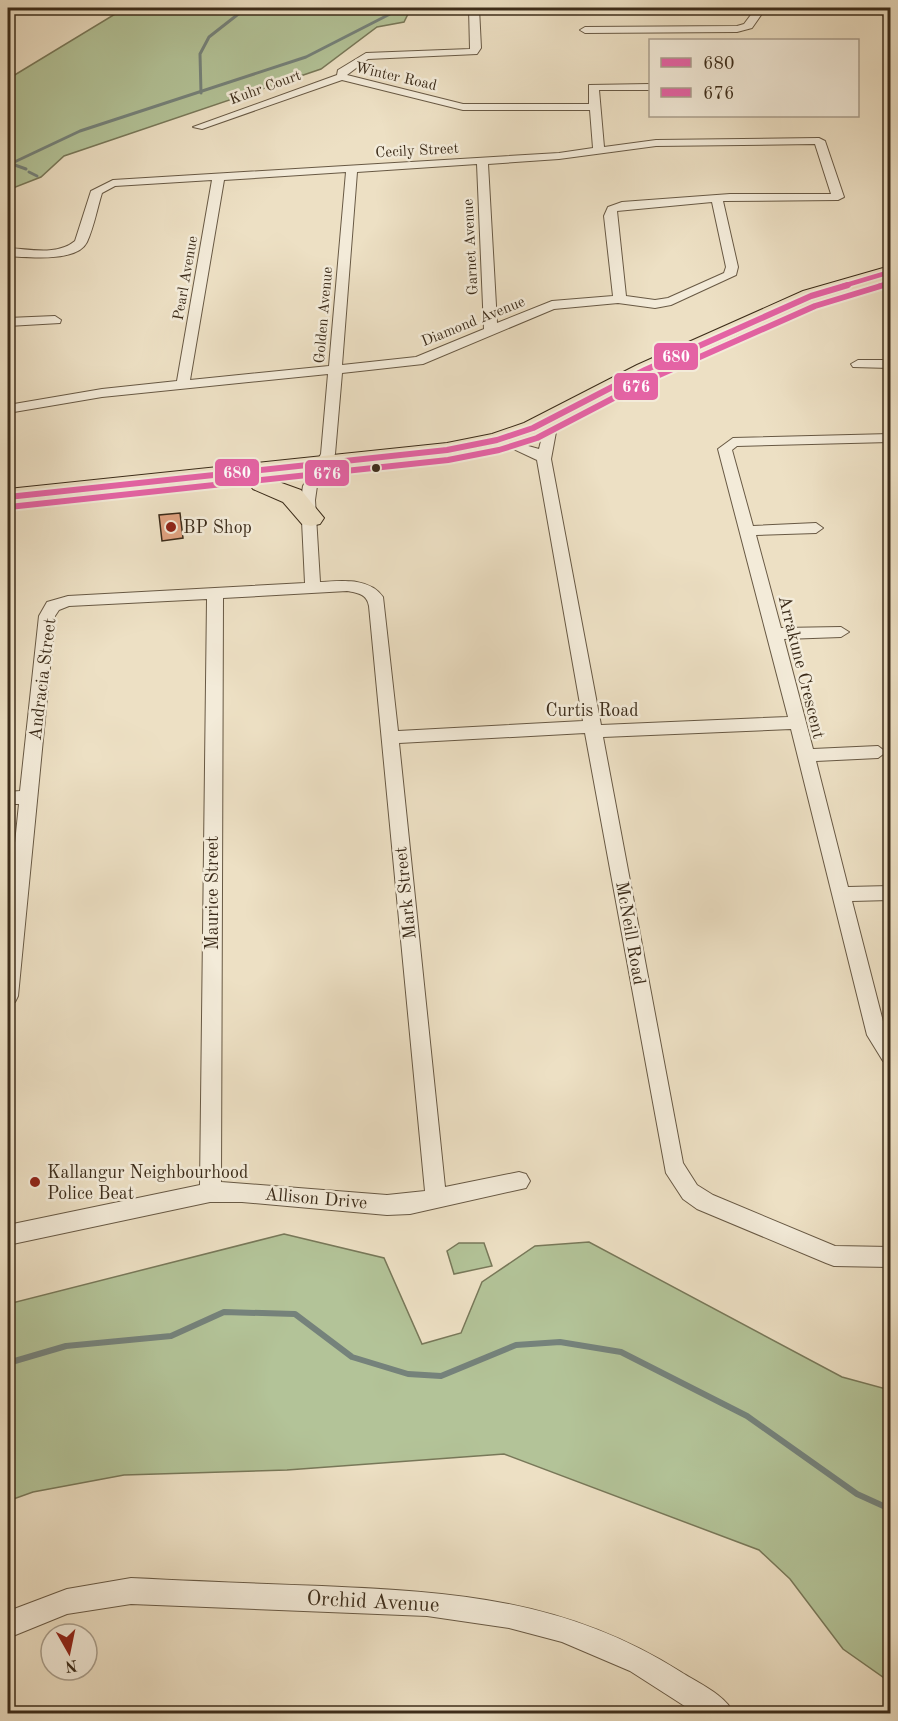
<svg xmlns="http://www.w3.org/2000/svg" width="898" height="1721" viewBox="0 0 898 1721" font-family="'Old Standard TT',serif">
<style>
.green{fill:#b3c398;stroke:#787859;stroke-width:1.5}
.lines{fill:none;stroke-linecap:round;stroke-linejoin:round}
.stream-far1{stroke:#75827b;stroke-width:3}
.stream{stroke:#75827b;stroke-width:6}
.building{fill:#e0a280;stroke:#3c2c1a;stroke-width:1.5}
.street-casing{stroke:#685944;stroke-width:2}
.secondary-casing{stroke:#3c2c1a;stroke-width:2}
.highway-casing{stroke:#3c2c1a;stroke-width:2}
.street{fill:#f3ebd9;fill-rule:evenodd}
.secondary{fill:#f3ebd9;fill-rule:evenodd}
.highway{fill:#ede0c4;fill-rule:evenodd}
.bus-1-far1-casing{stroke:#f3ebd9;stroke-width:8}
.bus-1-casing{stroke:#f3ebd9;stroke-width:10}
.bus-2-far1-casing{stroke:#f3ebd9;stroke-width:8}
.bus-2-casing{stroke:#f3ebd9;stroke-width:10}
.bus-1-far1{stroke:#e463a4;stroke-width:4.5}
.bus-1{stroke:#e463a4;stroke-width:6}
.bus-2-far1{stroke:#e463a4;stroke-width:4.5}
.bus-2{stroke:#e463a4;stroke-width:6}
.bus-dot{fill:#3c2c1a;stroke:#f3ebd9;stroke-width:2}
.poi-dot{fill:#8f2418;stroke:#f3ebd9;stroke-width:2}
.labels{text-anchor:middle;stroke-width:5;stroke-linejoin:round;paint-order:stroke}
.far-street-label{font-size:15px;fill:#3c2c1a;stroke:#f3ebd9}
.poi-label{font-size:18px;fill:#3c2c1a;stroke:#f3ebd9;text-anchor:start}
.street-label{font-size:18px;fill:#3c2c1a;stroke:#f3ebd9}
.near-street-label{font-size:21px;fill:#3c2c1a;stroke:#f3ebd9}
.line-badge{stroke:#f3ebd9;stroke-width:2}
.badge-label{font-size:16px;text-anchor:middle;font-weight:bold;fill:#fff}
</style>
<rect width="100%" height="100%" fill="#ede0c4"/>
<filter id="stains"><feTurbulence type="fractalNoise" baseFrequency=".00333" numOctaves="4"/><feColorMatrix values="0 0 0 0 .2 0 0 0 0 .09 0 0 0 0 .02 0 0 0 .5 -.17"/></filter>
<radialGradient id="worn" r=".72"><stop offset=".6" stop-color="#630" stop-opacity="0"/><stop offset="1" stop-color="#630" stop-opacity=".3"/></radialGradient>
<g class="green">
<polygon points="125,8 411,8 404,22 377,27 321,69 64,156 41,177 8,190 8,79"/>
<polygon points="284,1234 384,1258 422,1344 461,1333 482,1282 535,1246 589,1242 842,1377 890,1390 890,1682 843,1649 790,1579 759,1550 504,1454 287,1470 124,1475 33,1492 8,1501 8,1304"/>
<polygon points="459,1243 484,1243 492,1266 454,1274 447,1251"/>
</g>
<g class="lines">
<g class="stream-far1">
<polyline points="201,93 200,54 209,37 246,8"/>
<polyline points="12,164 26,169"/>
<polyline points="8,165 80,131 306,57 390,14 392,8"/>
<polyline points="29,172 37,176"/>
</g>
<polyline class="stream" points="8,1363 66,1346 171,1336 224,1312 295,1314 352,1357 408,1374 441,1376 516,1345 560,1342 621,1352 747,1416 857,1494 890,1509"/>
</g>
<polygon class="building" points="180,513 183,538 162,541 159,515"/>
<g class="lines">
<g class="street-casing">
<g id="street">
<path d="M 469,8 L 479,8 L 481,48 L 477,54 L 368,59 L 347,75 L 463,104 L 589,104 L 589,85 L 650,84 L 650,90 L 599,90 L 604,147 L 656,140 L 819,138 L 825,141 L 844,197 L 838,200 L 723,201 L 738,267 L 736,275 L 671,305 L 655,308 L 618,303 L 554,309 L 423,364 L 342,373 L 335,454 L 317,486 L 315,500 L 320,582 C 341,581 369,577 383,597 L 398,731 L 583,721 L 537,460 L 507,446 L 514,442 L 539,449 L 544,429 L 554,429 L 556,432 L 551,459 L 601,725 L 788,717 L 718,449 L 733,438 L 890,434 L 890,442 L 737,446 L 732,450 L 753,526 L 816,523 L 823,528 L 816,533 L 756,535 L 781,628 L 841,627 L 849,632 L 841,637 L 784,639 L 813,749 L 878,746 L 886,752 L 878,758 L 816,761 L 848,887 L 890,886 L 890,900 L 852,901 L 886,1033 L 890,1039 L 890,1063 L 883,1061 L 867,1035 L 791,729 L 603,737 L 683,1163 L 697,1185 L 713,1195 L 835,1246 L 890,1247 L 890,1267 L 834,1266 L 826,1263 L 697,1209 L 683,1199 L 666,1173 L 585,733 L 399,743 L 445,1187 L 519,1172 L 526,1174 L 530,1181 L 526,1188 L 410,1214 L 387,1215 L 242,1202 L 210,1202 L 8,1245 L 8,1225 L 200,1185 L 207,599 L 69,606 L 59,610 L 55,616 L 18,996 L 15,1002 L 8,1004 L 8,911 L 19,804 L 8,804 L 8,792 L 20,791 L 39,616 L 47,602 L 68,596 L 305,583 L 301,500 L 303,486 L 321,454 L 328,374 L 102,397 L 8,413 L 8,405 L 102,389 L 177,381 L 212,180 L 115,186 L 102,193 C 97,209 94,227 87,242 C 77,263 26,257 8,256 L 8,248 C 29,249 57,256 75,241 L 91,191 L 113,180 L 559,153 L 593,148 L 590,110 L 463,110 L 342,80 L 202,129 L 193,127 L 337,75 L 338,70 L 366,53 L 470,49 ZM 815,144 L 831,194 L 730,194 L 622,202 L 608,207 L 604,216 L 613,296 L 552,301 L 497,323 L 488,164 L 559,159 L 656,146 ZM 477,164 L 484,329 L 416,357 L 342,365 L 357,172 ZM 346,172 L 329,366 L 190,380 L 224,180 ZM 712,202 L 726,267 L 724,273 L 668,298 L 655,300 L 626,296 L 617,211 ZM 347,591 C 358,593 367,594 369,606 L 425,1191 L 387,1195 L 221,1182 L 223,598 Z"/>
<polygon points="756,8 766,8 752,28 737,32 585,33 580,30 585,27 737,26 744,24"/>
<polygon points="55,316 61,320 60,323 8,326 8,318"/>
<polygon points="858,360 890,360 890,368 853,367 851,364"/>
<path d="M 131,1578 C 195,1581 259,1584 322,1586 C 455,1592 566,1599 681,1672 C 698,1683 726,1695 734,1714 L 697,1714 L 630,1671 L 562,1642 L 509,1628 L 427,1616 L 131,1604 L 67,1614 L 8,1638 L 8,1613 L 14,1609 L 67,1589 Z"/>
</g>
</g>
<g class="secondary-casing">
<polygon id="secondary" points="880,8 890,8 890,20 885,19"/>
</g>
<g class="highway-casing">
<path id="highway" d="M 890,266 L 890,279 C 808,304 728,337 651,376 C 615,394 576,421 538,434 C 451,465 356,467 265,477 L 301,490 L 324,518 L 320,524 L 311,526 L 302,524 L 283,502 L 253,489 L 249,484 L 255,478 L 8,505 L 8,489 L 447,443 L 492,434 L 524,423 L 637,365 L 803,291 Z"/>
</g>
<use href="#street" class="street"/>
<use href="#secondary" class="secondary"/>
<use href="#highway" class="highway"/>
<g class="bus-1-far1-casing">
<polyline id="bus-1-far1" points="843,286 890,272"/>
</g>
<g class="bus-1-casing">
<polyline id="bus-1" points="8,497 447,450 497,440 533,428 645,370 811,296 848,285"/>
</g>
<g class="bus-2-far1-casing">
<polyline id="bus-2-far1" points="879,286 890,283"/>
</g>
<g class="bus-2-casing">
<polyline id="bus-2" points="9,507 448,460 499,450 537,438 650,379 815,306 884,285"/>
</g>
<use href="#bus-1-far1" class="bus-1-far1"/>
<use href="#bus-1" class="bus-1"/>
<use href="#bus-2-far1" class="bus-2-far1"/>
<use href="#bus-2" class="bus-2"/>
</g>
<circle class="bus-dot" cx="376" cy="468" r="5"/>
<g class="poi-dot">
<circle cx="171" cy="527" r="6"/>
<circle cx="35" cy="1182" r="6"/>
</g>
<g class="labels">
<g class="far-street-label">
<text transform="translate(396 76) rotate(13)" y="5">Winter Road</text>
<text transform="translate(265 87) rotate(-20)" y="5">Kuhr Court</text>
<text transform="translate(417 150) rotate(-3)" y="5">Cecily Street</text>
<text transform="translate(470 247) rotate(-93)" y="5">Garnet Avenue</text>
<text transform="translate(185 278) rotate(-80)" y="5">Pearl Avenue</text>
<text transform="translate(323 315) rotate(-85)" y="5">Golden Avenue</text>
<text transform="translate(473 321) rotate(-22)" y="5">Diamond Avenue</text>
</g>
<g class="poi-label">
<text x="183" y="533">BP Shop</text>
<text x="47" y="1178">Kallangur Neighbourhood<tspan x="47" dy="21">Police Beat</tspan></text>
</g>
<g class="street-label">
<text transform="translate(802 667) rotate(76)" y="6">Arrakune Crescent</text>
<text transform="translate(42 679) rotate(-83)" y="6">Andracia Street</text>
<text x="592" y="716">Curtis Road</text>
<text transform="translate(212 893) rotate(-90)" y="6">Maurice Street</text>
<text transform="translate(405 893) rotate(-96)" y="6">Mark Street</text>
<text transform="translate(631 933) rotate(80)" y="6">McNeill Road</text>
<text transform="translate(316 1198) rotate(5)" y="6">Allison Drive</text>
</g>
<g class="near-street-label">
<text transform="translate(373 1601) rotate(3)" y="7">Orchid Avenue</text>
</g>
</g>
<g class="line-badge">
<rect x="653" y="342" width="46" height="29" rx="6" fill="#e463a4"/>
<rect x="613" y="372" width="46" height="29" rx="6" fill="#e463a4"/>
<rect x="214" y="458" width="46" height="29" rx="6" fill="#e463a4"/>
<rect x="304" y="459" width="46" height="28" rx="6" fill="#e463a4"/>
</g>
<g class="badge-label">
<text x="676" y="362">680</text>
<text x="636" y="392">676</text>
<text x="237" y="478">680</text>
<text x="327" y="479">676</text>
</g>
<rect width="898" height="1721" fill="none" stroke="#ede0c4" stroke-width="30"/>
<rect x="9" y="9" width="880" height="1703" fill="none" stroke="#3c2c1a" stroke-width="3"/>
<rect x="15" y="15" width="868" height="1691" fill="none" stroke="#3c2c1a" stroke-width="1.5"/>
<rect x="649" y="39" width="210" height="78" fill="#f3ebd9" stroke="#aa9f8d" stroke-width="1.5"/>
<rect x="661" y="58" width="30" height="9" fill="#e463a4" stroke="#aa9f8d" stroke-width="1.5"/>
<text x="703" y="69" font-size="18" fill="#3c2c1a">680</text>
<rect x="661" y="88" width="30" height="9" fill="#e463a4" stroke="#aa9f8d" stroke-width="1.5"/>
<text x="703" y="99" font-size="18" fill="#3c2c1a">676</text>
<g transform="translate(69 1652) rotate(171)"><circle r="28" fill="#f3ebd9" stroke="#aa9f8d" stroke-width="1.5"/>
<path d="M0-4.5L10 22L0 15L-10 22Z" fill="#8f2418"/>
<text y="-9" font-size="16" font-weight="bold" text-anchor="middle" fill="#3c2c1a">N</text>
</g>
<rect width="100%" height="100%" filter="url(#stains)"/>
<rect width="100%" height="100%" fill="url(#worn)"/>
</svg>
